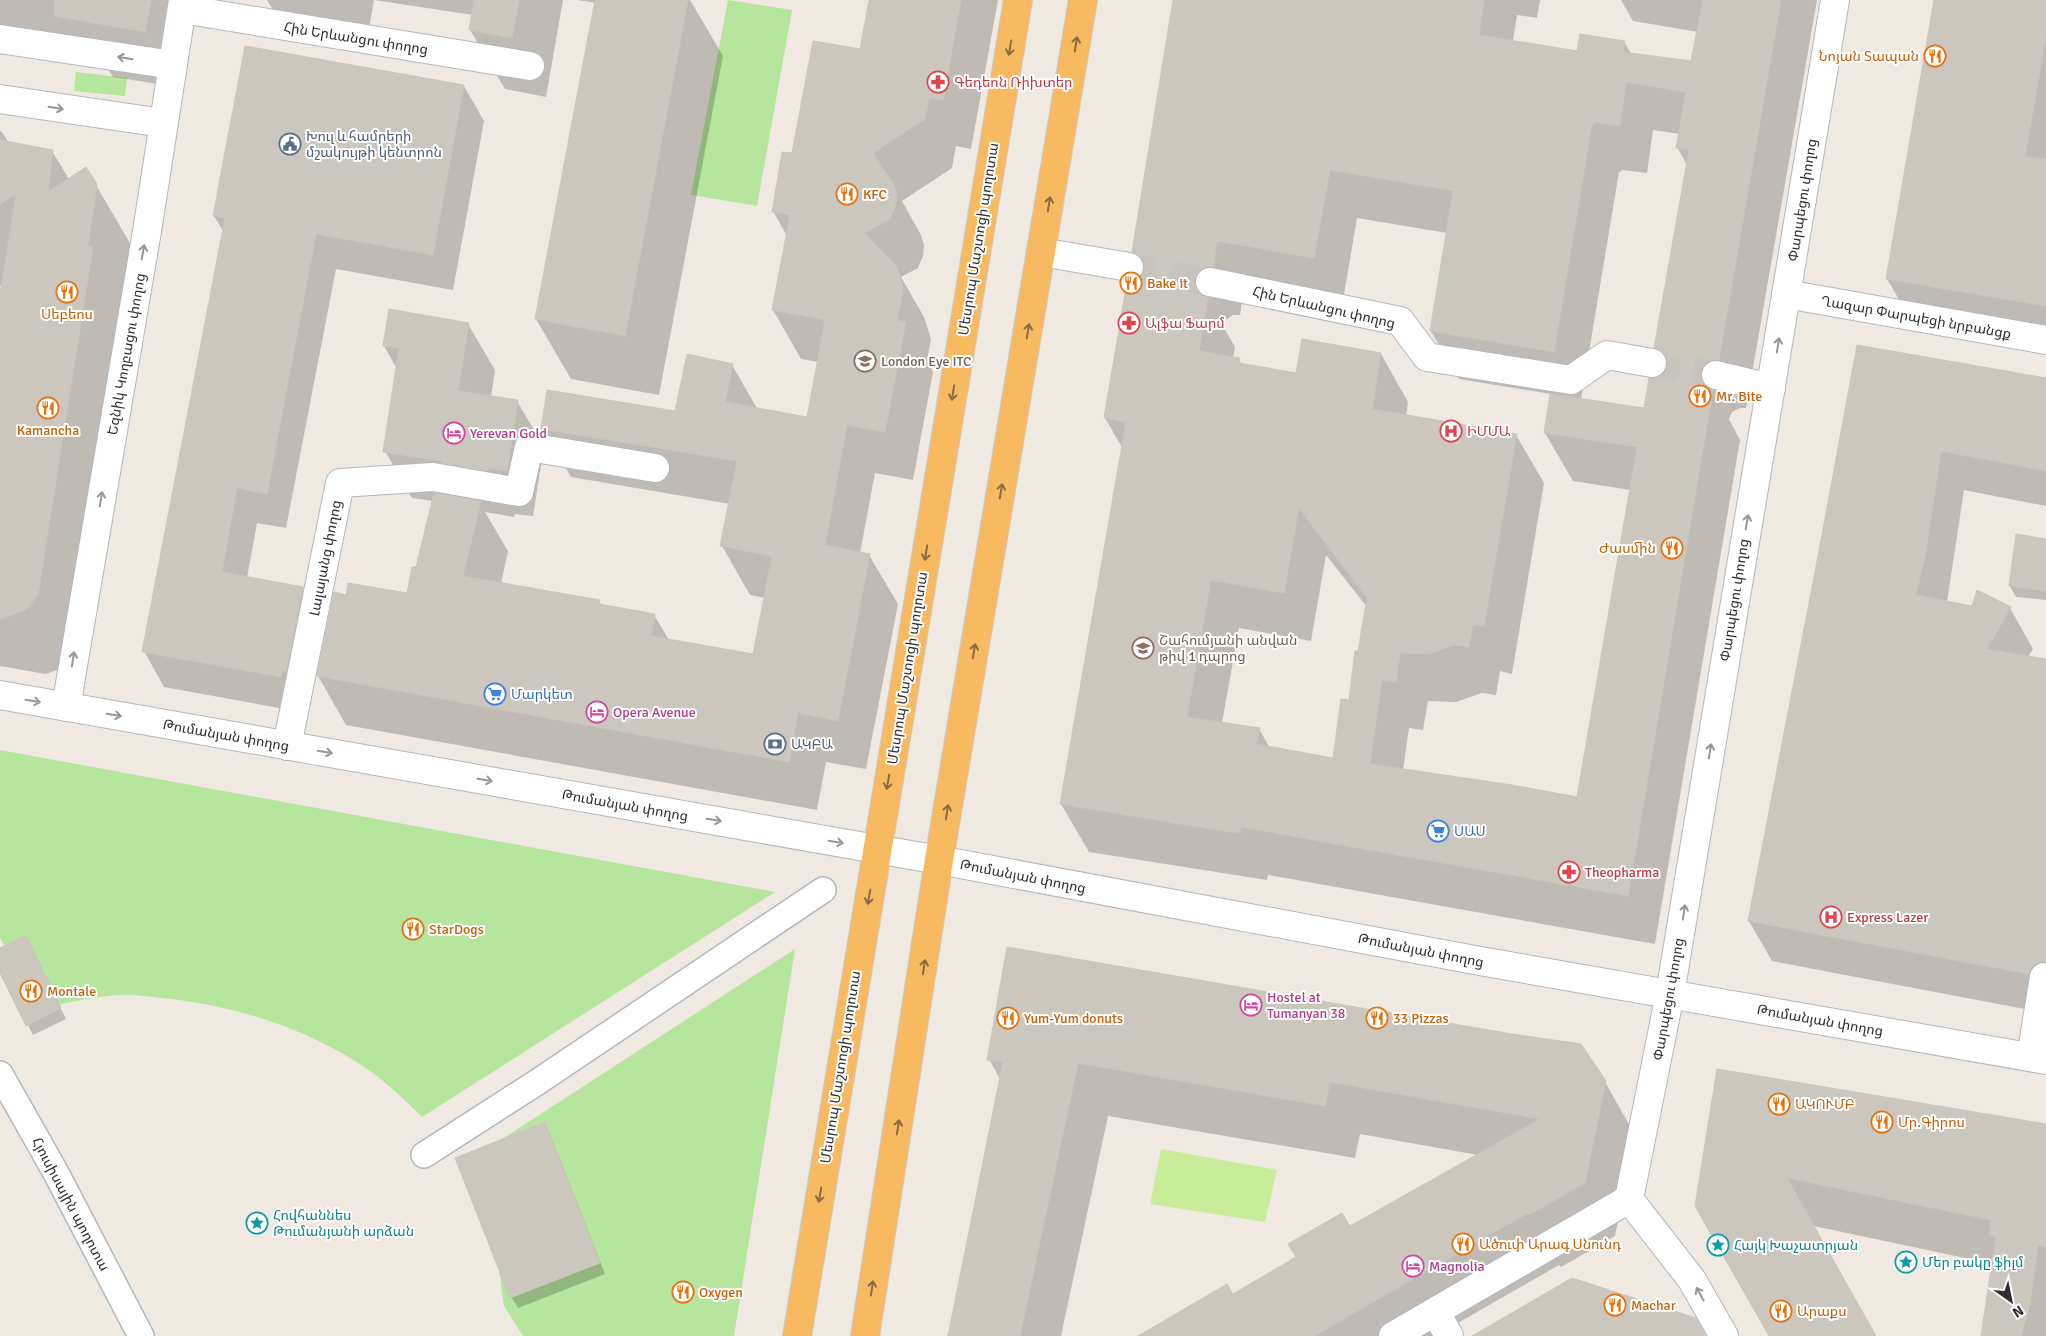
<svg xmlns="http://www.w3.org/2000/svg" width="2046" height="1336" viewBox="0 0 2046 1336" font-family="Signika,'Noto Sans Armenian',sans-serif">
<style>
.green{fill:#b6e59e}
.pitch{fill:#c9ec9a}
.shadow{fill:#0003;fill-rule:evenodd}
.building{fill:#cbc7bf;stroke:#cbc5ba;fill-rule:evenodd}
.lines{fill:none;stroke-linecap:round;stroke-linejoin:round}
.minor-tunnel{stroke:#c8c4bd;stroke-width:28;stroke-dasharray:28 14;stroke-linecap:butt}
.pedestrian-casing{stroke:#b4b7c1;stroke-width:28}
.minor-casing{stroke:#b4b7c1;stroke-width:30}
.tertiary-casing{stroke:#b4b7c1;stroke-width:30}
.trunk-casing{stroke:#c9c9c9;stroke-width:30}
.pedestrian{stroke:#fff;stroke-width:25}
.minor{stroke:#fff;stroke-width:28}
.tertiary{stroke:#fff;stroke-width:28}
.trunk{stroke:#f8ba60;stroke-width:28}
.oneway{stroke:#896d44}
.oneway2{stroke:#969696}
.labels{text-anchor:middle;stroke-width:4;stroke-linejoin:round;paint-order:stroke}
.street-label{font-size:14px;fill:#2e2e2e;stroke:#fff}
.food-label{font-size:14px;fill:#c56008;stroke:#fff;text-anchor:start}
.health-label{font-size:14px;fill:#be3a42;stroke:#fff;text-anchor:start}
.service-label{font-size:14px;fill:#4e5e75;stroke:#fff;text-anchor:start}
.education-label{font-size:14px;fill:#785e54;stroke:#fff;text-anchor:start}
.hotel-label{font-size:14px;fill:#b23c85;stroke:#fff;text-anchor:start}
.shop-label{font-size:14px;fill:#366cbe;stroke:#fff;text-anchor:start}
.culture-label{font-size:14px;fill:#0d838f;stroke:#fff;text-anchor:start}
</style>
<rect width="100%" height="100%" fill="#efe9e1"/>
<g class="green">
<polygon points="728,0 792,10 757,206 691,195"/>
<polygon points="76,72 127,78 125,96 74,91"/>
<path d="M 0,750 L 775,892 L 422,1117 C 402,1097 380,1076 355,1061 C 297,1025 230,1005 162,998 C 151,997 139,995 128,995 C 98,995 68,1002 39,1010 L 0,938 Z"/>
<polygon points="795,949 734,1336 523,1336 504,1306 498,1263 462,1165"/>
</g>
<polygon class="pitch" points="1161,1149 1277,1170 1265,1222 1150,1204"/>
<g class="shadow">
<polygon points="0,0 193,0 177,87 113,77 94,44 0,28"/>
<polygon points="267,0 374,0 366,46 287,33"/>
<polygon points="374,0 563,0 546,97 505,89 470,30 473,15"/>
<polygon points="578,0 690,0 723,56 659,395 571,379 536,319 596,3"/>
<polygon points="870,0 998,0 971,149 956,146 952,168 902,201 921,235 924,245 923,256 918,268 901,277 924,317 931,339 927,360 933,372 913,480 875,473 860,553 869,555 898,604 866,769 826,762 817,810 346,725 318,676 347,596 408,595 417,569 433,501 412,498 385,451 397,369 384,346 468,324 495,370 491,397 517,401 544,447 533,516 515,514 514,517 485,512 508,551 501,584 599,601 602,606 654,615 669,640 754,655 765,598 750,595 722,546 730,504 571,477 542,429 676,413 732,365 758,410 808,419 819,362 801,359 773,310 787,236 773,211 793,155 861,51"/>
<path d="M 1174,0 L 1540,0 L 1537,18 L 1517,15 L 1513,41 L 1578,52 L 1624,42 L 1632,55 L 1692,63 L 1698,32 L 1633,21 L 1621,0 L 1817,0 L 1746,408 L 1740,408 L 1732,412 L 1729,419 L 1740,440 L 1655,944 L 1268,875 L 1267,880 L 1089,852 L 1061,804 L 1123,449 L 1105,418 L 1134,283 L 1142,278 L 1145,272 L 1133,251 ZM 1653,130 L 1680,134 L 1677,147 L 1687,165 L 1656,347 L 1668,368 L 1665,373 L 1658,379 L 1645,410 L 1581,400 L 1619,172 L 1621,172 L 1622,170 L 1647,173 ZM 1357,218 L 1447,233 L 1431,331 L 1459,379 L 1551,394 L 1545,433 L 1573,481 L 1631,490 L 1578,798 L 1403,770 L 1409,728 L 1423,730 L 1428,701 L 1456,702 L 1482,693 L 1496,695 L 1500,671 L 1512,674 L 1544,483 L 1516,435 L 1406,416 L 1408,402 L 1381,354 L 1298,374 L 1242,365 L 1239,359 L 1233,358 L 1235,347 L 1223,326 L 1226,320 L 1233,315 L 1240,315 L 1244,289 L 1342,306 ZM 1326,555 L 1367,607 L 1350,701 L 1334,759 L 1270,748 L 1259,729 L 1222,723 L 1239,628 L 1311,641 Z"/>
<polygon points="1935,0 2046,0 2046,343 1911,320 1887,279"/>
<polygon points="464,86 484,121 453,290 336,269 286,528 257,523 247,578 302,588 323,623 301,712 164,687 144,651 223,231 214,216"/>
<polygon points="0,131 2,132 9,143 52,151 69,179 96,185 131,245 60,669 46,674 0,666 0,302 3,285 0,286"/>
<polygon points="1858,346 2046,380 2046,506 1964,490 1947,602 1972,607 2010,608 2033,649 2028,657 2046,660 2046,1013 1772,961 1749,921"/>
<polygon points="2017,535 2046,540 2046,600 2016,597 2010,586"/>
<polygon points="31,947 66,1019 33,1035 0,970 0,949"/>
<polygon points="989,1059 1605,1082 1635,1135 1615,1236 1561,1267 1559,1265 1435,1336 1146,1336 1232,1295 1478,1155 1360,1134 1355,1158 1108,1116 1061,1336 949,1336 1000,1079"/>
<polygon points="1719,1071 2046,1125 2046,1336 1983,1336 1993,1264 1814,1226 1875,1336 1771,1336"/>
<polygon points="544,1124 550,1134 605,1274 518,1308 512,1298 457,1158"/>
</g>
<g class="building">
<polygon points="55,0 151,0 145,32 54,16"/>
<polygon points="474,0 519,0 512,38 469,30"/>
<polygon points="595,0 688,0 625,336 535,319"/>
<polygon points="869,0 961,0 943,100 929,98 925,119 873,153 894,185 897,195 895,207 890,219 864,233 897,267 903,290 897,320 906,322 885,432 847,425 825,545 870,554 838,721 798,713 789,762 317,676 334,592 346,595 348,583 407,593 412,567 416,567 434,493 481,501 463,576 600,600 599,604 655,614 651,636 753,654 772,556 720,546 737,461 541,429 547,390 675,411 687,354 733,364 725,402 807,417 825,320 772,310 790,215 772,212 782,152 792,153 813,41 860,49"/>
<path d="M 1173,0 L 1484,0 L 1479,35 L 1577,51 L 1580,34 L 1625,41 L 1623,52 L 1691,61 L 1703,0 L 1781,0 L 1719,360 L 1712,360 L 1705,364 L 1701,372 L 1701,379 L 1705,386 L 1713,390 L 1628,896 L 1241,827 L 1240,833 L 1216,830 L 1060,804 L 1126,422 L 1104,418 L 1127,282 L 1134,282 L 1141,277 L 1144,269 L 1143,261 L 1139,255 L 1132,252 ZM 1626,82 L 1686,92 L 1676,148 L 1689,150 L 1654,348 L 1662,351 L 1666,357 L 1667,365 L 1664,373 L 1658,377 L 1649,378 L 1644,408 L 1550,394 L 1544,433 L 1637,447 L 1577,797 L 1512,785 L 1370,764 L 1382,680 L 1396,682 L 1400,653 L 1428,654 L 1454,645 L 1469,647 L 1473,624 L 1484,626 L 1517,434 L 1372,409 L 1381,353 L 1302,339 L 1296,373 L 1239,363 L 1240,358 L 1199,351 L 1208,297 L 1199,293 L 1195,286 L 1195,278 L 1199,271 L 1205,267 L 1213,267 L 1217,241 L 1314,258 L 1330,170 L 1453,191 L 1430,331 L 1554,352 L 1592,124 L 1594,124 L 1594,122 L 1620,126 ZM 1299,508 L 1367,598 L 1358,651 L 1355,651 L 1349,700 L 1341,699 L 1333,758 L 1256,744 L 1260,728 L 1187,717 L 1211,580 L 1284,593 Z"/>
<polygon points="1934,0 2046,0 2046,36 2025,157 2046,159 2046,306 1886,279"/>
<polygon points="245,46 464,85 433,255 316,234 267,494 237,488 222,572 303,587 286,671 282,670 281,677 142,652 225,218 213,216"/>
<polygon points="0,140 53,150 48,192 86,167 97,184 88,246 93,247 38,595 26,610 0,619 0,294 16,194 0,204"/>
<polygon points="389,309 469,323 458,391 518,400 507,471 488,468 488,471 441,463 442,461 383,452 399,348 383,346"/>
<polygon points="1857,345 2046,378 2046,471 1941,451 1926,551 1916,595 1972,606 1977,590 2011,607 1987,649 2046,659 2046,962 2039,962 2032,967 2029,974 1748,921 1822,535"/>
<polygon points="2016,534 2046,539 2046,591 2009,586"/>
<polygon points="26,935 61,1008 26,1026 0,973 0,948"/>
<polygon points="1007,947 1512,1034 1581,1044 1606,1081 1585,1183 1529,1215 1528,1213 1314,1336 1138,1336 1227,1284 1233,1294 1296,1257 1288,1244 1342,1213 1350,1226 1540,1119 1330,1082 1325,1106 1078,1063 1020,1336 948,1336 1003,1062 987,1060"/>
<polygon points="1717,1069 2046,1124 2046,1247 2038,1245 2030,1304 2021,1336 1981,1336 1996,1236 1989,1235 1991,1220 1787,1178 1876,1336 1769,1336 1695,1206"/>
<polygon points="545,1122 600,1263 510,1298 455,1158"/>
<polygon points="1572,1278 1696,1318 1706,1336 1472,1336"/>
</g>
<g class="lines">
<g class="minor-tunnel">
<polyline points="1129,267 1210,282"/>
<polyline points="1652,363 1716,375"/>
</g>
<g class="pedestrian-casing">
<g id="pedestrian">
<polyline points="0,1074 56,1173 141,1336"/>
<polyline points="424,1155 536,1083 823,890"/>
</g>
</g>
<g class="minor-casing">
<g id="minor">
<polyline points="182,9 530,66"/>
<polyline points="1041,252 1129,267"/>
<polyline points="1210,282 1400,321 1427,357 1571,380 1607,355 1652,363"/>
<polyline points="1786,294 2046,340"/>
<polyline points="1716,375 1771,388"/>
<polyline points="287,746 340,483 433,477 519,492 529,447 655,468"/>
<polyline points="2031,1057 2044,977"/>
<polyline points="1436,1312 1449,1336"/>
<polyline points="1393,1336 1629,1199 1692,1280 1724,1336"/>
</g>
</g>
<g class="tertiary-casing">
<g id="tertiary">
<polyline points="0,39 173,65"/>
<polyline points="0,99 163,123"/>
<polyline points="0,695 939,860 1480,961 2046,1060"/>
<polyline points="66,707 148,225 183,0"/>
<polyline points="1629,1199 1670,994 1835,0"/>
</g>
</g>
<g class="trunk-casing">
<g id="trunk">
<polyline points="797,1336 1018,0"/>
<polyline points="865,1336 939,860 1083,0"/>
</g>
</g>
<use href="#pedestrian" class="pedestrian"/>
<use href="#minor" class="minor"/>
<use href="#tertiary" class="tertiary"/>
<use href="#trunk" class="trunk"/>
</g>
<defs><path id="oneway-shaft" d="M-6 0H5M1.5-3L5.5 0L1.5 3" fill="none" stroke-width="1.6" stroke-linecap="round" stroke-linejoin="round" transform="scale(1.25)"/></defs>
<g class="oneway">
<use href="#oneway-shaft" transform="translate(1076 44) rotate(-81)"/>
<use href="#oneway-shaft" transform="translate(1010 48) rotate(99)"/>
<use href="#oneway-shaft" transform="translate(1049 204) rotate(-81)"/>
<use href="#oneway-shaft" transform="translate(1028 331) rotate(-81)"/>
<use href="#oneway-shaft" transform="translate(953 393) rotate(99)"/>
<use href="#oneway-shaft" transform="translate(1001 491) rotate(-80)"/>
<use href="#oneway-shaft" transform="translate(926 553) rotate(99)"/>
<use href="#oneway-shaft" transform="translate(974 651) rotate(-80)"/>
<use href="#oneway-shaft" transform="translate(888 782) rotate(100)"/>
<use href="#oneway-shaft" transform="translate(947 812) rotate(-81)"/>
<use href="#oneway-shaft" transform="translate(869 897) rotate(100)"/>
<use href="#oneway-shaft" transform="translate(924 967) rotate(-81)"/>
<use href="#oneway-shaft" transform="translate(898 1127) rotate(-81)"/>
<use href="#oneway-shaft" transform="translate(820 1195) rotate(99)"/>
<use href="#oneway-shaft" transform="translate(872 1288) rotate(-81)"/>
</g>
<g class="oneway2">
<use href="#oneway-shaft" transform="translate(125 58) rotate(-171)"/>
<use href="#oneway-shaft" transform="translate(56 108) rotate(9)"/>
<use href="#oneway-shaft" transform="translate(143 252) rotate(-80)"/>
<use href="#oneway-shaft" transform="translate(1778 345) rotate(-81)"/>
<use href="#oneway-shaft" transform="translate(101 499) rotate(-80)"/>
<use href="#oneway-shaft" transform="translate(1747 522) rotate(-80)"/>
<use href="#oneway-shaft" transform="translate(73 659) rotate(-81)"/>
<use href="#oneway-shaft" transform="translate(33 701) rotate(10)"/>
<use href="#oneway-shaft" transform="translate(114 715) rotate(10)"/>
<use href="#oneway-shaft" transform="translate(1710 751) rotate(-81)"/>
<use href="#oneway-shaft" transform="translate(325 752) rotate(10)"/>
<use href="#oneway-shaft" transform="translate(485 780) rotate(10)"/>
<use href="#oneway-shaft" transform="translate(714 820) rotate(10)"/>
<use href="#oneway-shaft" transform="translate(836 842) rotate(10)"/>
<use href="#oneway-shaft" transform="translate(1684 912) rotate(-81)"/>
<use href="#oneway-shaft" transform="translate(1700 1294) rotate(-119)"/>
</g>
<defs>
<g id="restaurant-ring" transform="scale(1.125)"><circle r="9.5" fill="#fff" stroke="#e8710a" stroke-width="1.5"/><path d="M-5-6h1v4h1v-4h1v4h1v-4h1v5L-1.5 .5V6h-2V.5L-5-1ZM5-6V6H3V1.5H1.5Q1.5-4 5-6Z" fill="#e8710a"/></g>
<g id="pharmacy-ring" transform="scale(1.125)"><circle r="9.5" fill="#fff" stroke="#e0444e" stroke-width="1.5"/><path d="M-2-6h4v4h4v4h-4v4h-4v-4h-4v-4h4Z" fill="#e0444e"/></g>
<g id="civic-ring" transform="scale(1.125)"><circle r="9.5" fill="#fff" stroke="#5c6f8a" stroke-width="1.5"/><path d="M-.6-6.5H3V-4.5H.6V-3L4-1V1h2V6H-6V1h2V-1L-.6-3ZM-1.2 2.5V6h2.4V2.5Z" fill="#5c6f8a"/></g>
<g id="school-ring" transform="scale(1.125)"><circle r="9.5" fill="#fff" stroke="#8d6e63" stroke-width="1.5"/><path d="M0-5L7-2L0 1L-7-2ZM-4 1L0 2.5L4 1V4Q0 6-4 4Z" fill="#8d6e63"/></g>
<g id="hospital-ring" transform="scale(1.125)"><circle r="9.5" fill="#fff" stroke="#e0444e" stroke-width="1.5"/><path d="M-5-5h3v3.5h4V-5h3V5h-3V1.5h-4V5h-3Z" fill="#e0444e"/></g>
<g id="hotel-ring" transform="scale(1.125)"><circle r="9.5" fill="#fff" stroke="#d1479c" stroke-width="1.5"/><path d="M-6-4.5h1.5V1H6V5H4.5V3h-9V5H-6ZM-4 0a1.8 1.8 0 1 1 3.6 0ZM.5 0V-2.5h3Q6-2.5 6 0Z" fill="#d1479c"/></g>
<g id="supermarket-ring" transform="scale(1.125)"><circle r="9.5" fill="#fff" stroke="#3f7fe0" stroke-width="1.5"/><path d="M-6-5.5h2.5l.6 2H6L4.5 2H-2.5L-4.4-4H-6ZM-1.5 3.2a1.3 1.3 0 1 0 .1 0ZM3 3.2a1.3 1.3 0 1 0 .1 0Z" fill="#3f7fe0"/></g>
<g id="bank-ring" transform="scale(1.125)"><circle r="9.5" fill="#fff" stroke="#5c6f8a" stroke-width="1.5"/><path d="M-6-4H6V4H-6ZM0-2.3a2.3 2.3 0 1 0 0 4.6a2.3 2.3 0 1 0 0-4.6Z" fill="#5c6f8a"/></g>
<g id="sight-ring" transform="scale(1.125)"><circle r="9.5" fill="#fff" stroke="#0f9aa8" stroke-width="1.5"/><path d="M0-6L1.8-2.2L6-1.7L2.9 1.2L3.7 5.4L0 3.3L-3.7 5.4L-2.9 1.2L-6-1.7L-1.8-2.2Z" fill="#0f9aa8"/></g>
</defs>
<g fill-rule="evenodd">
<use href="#restaurant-ring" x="1935" y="56"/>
<use href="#pharmacy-ring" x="938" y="82"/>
<use href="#civic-ring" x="290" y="144"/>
<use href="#restaurant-ring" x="847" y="194"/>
<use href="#restaurant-ring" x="1131" y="283"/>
<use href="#restaurant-ring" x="67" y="292"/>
<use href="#pharmacy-ring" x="1129" y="323"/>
<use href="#school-ring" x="865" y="361"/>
<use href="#restaurant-ring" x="1700" y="396"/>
<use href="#restaurant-ring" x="48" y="408"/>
<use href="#hospital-ring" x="1451" y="431"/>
<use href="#hotel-ring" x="454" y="433"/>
<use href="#restaurant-ring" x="1672" y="548"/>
<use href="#school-ring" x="1143" y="648"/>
<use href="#supermarket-ring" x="495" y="694"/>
<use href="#hotel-ring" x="597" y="712"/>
<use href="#bank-ring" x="775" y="744"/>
<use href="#supermarket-ring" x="1438" y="831"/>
<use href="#pharmacy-ring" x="1569" y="872"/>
<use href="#hospital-ring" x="1831" y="917"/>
<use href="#restaurant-ring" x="413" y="929"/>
<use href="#restaurant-ring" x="31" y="991"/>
<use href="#hotel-ring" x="1251" y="1005"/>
<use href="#restaurant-ring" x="1008" y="1018"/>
<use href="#restaurant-ring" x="1377" y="1018"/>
<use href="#restaurant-ring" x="1779" y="1104"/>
<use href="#restaurant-ring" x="1882" y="1122"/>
<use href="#sight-ring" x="257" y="1223"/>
<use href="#restaurant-ring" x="1463" y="1244"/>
<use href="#sight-ring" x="1718" y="1245"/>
<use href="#sight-ring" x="1906" y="1262"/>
<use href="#hotel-ring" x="1413" y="1266"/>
<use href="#restaurant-ring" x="683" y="1292"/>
<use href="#restaurant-ring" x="1615" y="1305"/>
<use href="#restaurant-ring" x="1781" y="1311"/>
</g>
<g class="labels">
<g class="street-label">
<text transform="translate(356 38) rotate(9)" y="5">Հին Երևանցու փողոց</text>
<text transform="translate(1802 200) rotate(-81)" y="5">Փարպեցու փողոց</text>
<text transform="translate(978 239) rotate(-81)" y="5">Մեսրոպ Մաշտոցի պողոտա</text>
<text transform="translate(1324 307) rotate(13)" y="5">Հին Երևանցու փողոց</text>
<text transform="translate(1916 317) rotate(10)" y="5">Ղազար Փարպեցի նրբանցք</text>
<text transform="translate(126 354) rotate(-80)" y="5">Եզնիկ Կողբացու փողոց</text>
<text transform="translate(325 558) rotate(-79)" y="5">Լալայանց փողոց</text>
<text transform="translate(1734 600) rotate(-81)" y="5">Փարպեցու փողոց</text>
<text transform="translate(907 668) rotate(-81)" y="5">Մեսրոպ Մաշտոցի պողոտա</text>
<text transform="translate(226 735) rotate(10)" y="5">Թումանյան փողոց</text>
<text transform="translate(625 805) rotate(10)" y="5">Թումանյան փողոց</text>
<text transform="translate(1023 876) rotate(11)" y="5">Թումանյան փողոց</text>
<text transform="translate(1421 950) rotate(11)" y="5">Թումանյան փողոց</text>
<text transform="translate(1668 999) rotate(-80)" y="5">Փարպեցու փողոց</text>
<text transform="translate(1820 1020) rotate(10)" y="5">Թումանյան փողոց</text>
<text transform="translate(840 1067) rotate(-81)" y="5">Մեսրոպ Մաշտոցի պողոտա</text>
<text transform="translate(71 1204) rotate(62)" y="5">Հյուսիսային պողոտա</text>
</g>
<g class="food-label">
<text x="1919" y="61" text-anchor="end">Նոյան Տապան</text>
<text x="863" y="199">KFC</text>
<text x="1147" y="288">Bake it</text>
<text x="67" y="319" text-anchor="middle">Սեբեոս</text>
<text x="1716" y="401">Mr. Bite</text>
<text x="48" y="435" text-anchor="middle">Kamancha</text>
<text x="1656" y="553" text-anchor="end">Ժասմին</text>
<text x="429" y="934">StarDogs</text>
<text x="47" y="996">Montale</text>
<text x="1024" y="1023">Yum-Yum donuts</text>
<text x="1393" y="1023">33 Pizzas</text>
<text x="1795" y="1109">ԱԿՈՒՄԲ</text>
<text x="1898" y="1127">Մր.Գիրոս</text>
<text x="1479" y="1249">Ածուփ Արագ Սնունդ</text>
<text x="699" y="1297">Oxygen</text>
<text x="1631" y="1310">Machar</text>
<text x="1797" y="1316">Արաքս</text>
</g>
<g class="health-label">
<text x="954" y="87">Գեդեոն Ռիխտեր</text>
<text x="1145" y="328">Ալֆա Ֆարմ</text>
<text x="1467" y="436">ԻՄՄԱ</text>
<text x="1585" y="877">Theopharma</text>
<text x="1847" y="922">Express Lazer</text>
</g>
<g class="service-label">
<text x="306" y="141">Խուլ և համրերի<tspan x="306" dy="16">մշակույթի կենտրոն</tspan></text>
<text x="791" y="749">ԱԿԲԱ</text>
</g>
<g class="education-label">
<text x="881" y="366">London Eye ITC</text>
<text x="1159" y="645">Շահումյանի անվան<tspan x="1159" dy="16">թիվ 1 դպրոց</tspan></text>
</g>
<g class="hotel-label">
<text x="470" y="438">Yerevan Gold</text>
<text x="613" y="717">Opera Avenue</text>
<text x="1267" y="1002">Hostel at<tspan x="1267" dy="16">Tumanyan 38</tspan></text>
<text x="1429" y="1271">Magnolia</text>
</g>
<g class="shop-label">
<text x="511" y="699">Մարկետ</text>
<text x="1454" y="836">ՍԱՍ</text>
</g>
<g class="culture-label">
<text x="273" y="1220">Հովհաննես<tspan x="273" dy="16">Թումանյանի արձան</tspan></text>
<text x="1734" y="1250">Հայկ Խաչատրյան</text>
<text x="1922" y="1267">Մեր բակը ֆիլմ</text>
</g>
</g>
<g transform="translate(2011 1301) rotate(147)" stroke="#ffffff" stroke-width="4" paint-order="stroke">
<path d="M0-4L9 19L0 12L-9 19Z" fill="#2e2e2e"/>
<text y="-8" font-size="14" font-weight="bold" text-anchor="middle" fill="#2e2e2e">N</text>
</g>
</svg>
